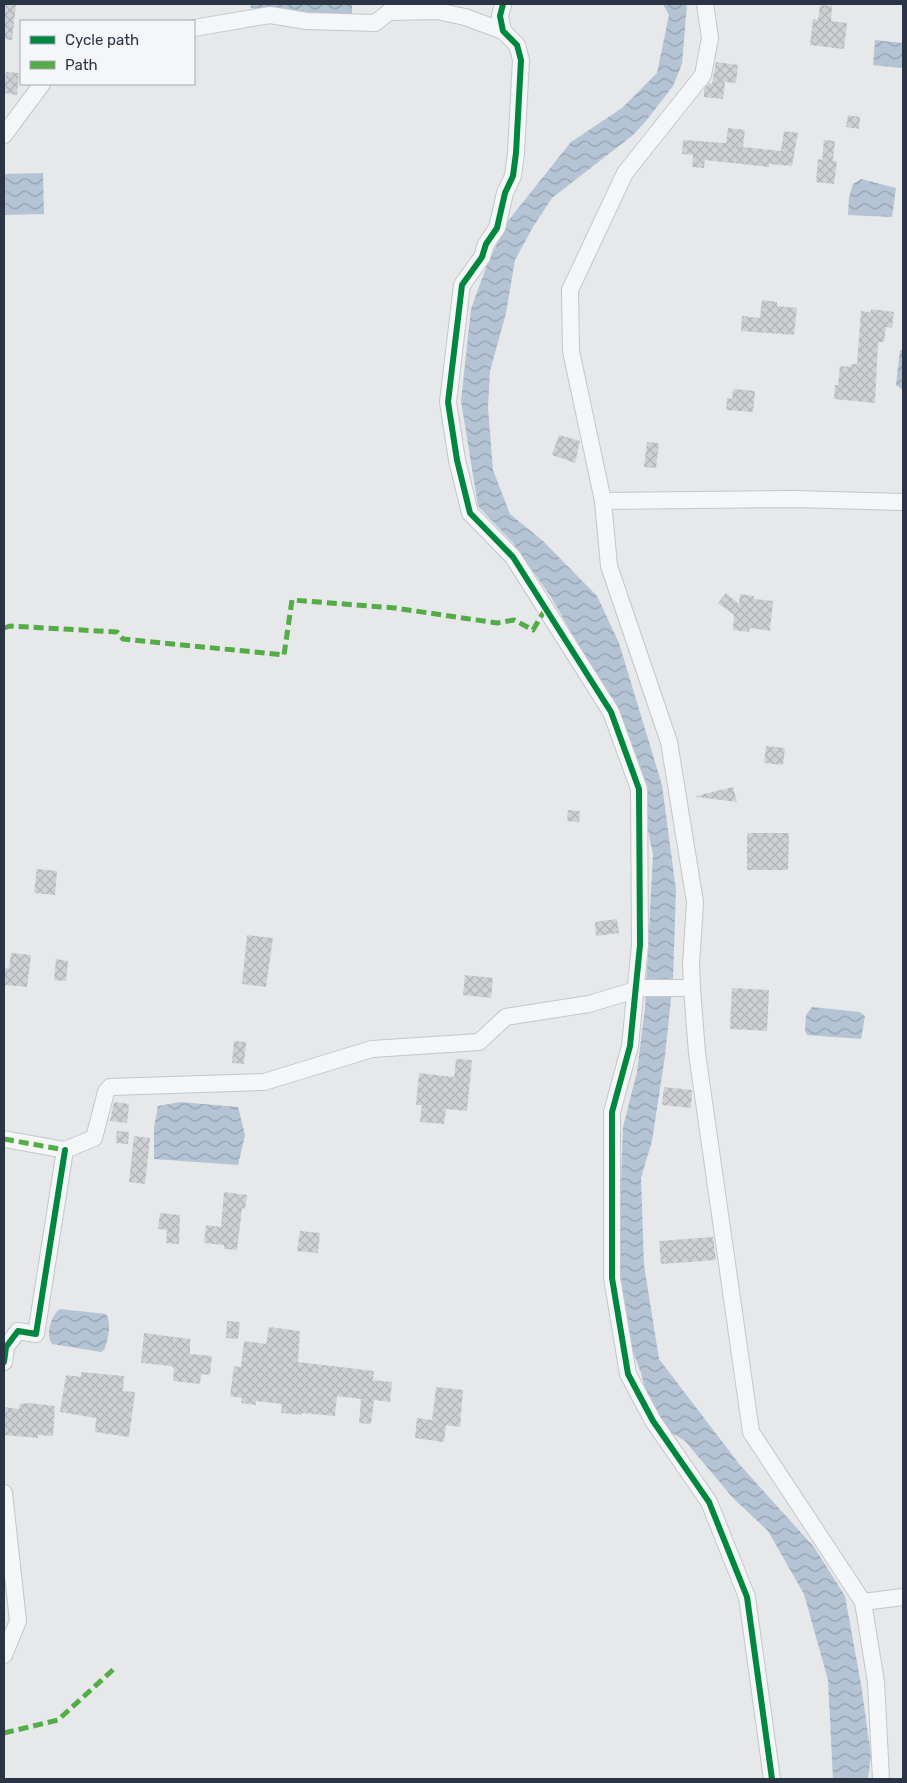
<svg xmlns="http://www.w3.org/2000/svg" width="907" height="1783" viewBox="0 0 907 1783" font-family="Rubik,sans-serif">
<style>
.water{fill:url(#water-waves)}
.building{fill:url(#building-cross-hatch)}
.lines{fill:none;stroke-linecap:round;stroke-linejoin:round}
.minor-casing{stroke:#c4c6c8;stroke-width:18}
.minor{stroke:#f5f6f7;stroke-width:16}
.quiet{stroke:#54ac47;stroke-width:5;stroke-dasharray:10 5;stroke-linecap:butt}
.cycleway-casing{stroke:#f4f6f9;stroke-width:9}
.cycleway{stroke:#00873e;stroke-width:6}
</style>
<defs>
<pattern id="water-waves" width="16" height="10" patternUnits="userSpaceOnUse" patternTransform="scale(1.25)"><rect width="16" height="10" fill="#b4c4d5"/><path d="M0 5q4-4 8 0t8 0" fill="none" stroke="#93a0af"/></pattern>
<pattern id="building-cross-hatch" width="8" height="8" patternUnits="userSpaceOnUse" patternTransform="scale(1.25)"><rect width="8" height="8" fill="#ced0d3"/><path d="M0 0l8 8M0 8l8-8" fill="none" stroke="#b1b3b6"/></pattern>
</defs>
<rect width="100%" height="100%" fill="#e6e8ea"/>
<g class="water">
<polygon points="250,4 352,4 352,14 336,19 251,8"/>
<polygon points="663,4 687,4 682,64 673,86 646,121 633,135 552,198 533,227 515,260 506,313 490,371 488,408 493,470 510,514 543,541 597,596 619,643 662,785 676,890 673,980 665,1056 652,1141 641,1178 644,1265 659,1359 740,1465 814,1547 845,1596 861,1684 871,1755 868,1779 833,1779 828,1680 804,1594 768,1531 733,1498 685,1441 653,1421 641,1373 626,1333 618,1266 623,1127 637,1072 645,1008 653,854 639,789 590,665 551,597 513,543 478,506 461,401 471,309 487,265 508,221 571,142 622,108 657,73 669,15"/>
<polygon points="875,40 903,43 903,66 900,68 873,65"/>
<polygon points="43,173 44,214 4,215 4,174"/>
<polygon points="861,179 896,188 892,217 848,215 849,197 853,184"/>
<polygon points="900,350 903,350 903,390 896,385"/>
<polygon points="812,1007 860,1012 865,1016 861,1039 807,1035 805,1031 806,1015"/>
<polygon points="180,1102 238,1107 245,1135 238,1165 154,1159 154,1127 158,1106"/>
<path d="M 60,1309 L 106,1314 C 112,1323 108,1341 104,1350 L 101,1352 L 52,1344 C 45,1335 51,1315 60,1309 Z"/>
</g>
<g class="building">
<polygon points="4,4 16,4 12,40 4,39"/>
<polygon points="820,5 832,6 831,21 847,23 844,49 810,45 813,19 818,20"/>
<polygon points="716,62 738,65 736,83 725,82 723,99 704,97 704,89 709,83 712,84"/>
<polygon points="6,72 19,73 17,95 4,93"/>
<polygon points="848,115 860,117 859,129 846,127"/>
<polygon points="728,128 745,130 743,147 781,151 784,131 798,133 792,166 769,164 769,167 705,160 704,168 692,167 693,155 682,154 683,140 726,143"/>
<polygon points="824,140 835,141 833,161 837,161 834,184 816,182 818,159 822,160"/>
<polygon points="762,300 777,302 777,306 797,308 794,335 741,331 742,316 760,318"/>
<polygon points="871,309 894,312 892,328 886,327 884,342 878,342 875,403 834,399 835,385 838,385 840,366 850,367 851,364 857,364 861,311 871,312"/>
<polygon points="733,389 755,391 753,412 726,410 727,398 732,399"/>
<polygon points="559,435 580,441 575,463 552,455"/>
<polygon points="647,442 659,443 656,468 644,467"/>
<polygon points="726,593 739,604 740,594 754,596 754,599 773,601 770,631 750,628 749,632 733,630 734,615 718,603"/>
<polygon points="766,746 785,748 783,765 764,763"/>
<polygon points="733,787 737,802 697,797 696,796"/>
<polygon points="568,810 580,811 579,822 567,821"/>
<polygon points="747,833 789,833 788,870 747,870"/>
<polygon points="37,869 57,871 55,895 34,893"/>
<polygon points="617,919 619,933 596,936 595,922"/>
<polygon points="247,935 273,938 266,987 242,984"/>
<polygon points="11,953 31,955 27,987 4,985 5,968 9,969"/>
<polygon points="56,959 68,961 66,981 54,980"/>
<polygon points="465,975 493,978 491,998 463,995"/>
<polygon points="732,988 769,990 767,1031 730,1029"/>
<polygon points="234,1041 246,1042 244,1064 232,1063"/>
<polygon points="456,1059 472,1060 467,1111 446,1109 444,1124 420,1122 422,1105 416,1105 419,1073 454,1077"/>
<polygon points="664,1087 692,1090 691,1108 662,1105"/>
<polygon points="114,1102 129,1104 127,1123 110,1121"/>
<polygon points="117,1131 129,1132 128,1144 116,1143"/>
<polygon points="134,1136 150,1138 145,1184 129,1182"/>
<polygon points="224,1192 247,1195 245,1209 242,1208 237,1250 224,1249 224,1245 204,1243 206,1225 221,1227"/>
<polygon points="160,1213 180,1215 179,1244 166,1243 167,1230 158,1229"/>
<polygon points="300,1231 320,1233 318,1253 297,1251"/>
<polygon points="713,1237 716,1260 661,1264 659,1241"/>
<polygon points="227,1321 240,1322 238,1339 226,1338"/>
<polygon points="269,1327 300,1331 298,1362 374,1371 373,1380 392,1382 390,1402 374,1400 371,1424 359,1423 361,1399 337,1396 335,1416 302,1413 302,1415 281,1413 282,1404 256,1401 256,1405 241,1403 242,1398 230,1396 234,1366 241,1367 244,1341 266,1344"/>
<polygon points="144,1333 190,1339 190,1354 212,1356 210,1375 201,1374 200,1384 173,1381 174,1368 171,1366 141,1363"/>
<polygon points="81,1372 124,1376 123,1391 135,1392 129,1437 95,1432 96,1418 60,1412 66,1375 81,1377"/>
<polygon points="436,1387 463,1390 460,1427 446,1425 444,1442 415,1438 417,1418 432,1420"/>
<polygon points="29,1403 55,1406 53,1436 38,1435 38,1438 4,1435 4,1407 19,1409 20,1404"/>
</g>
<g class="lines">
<g class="minor-casing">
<g id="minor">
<polyline points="503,4 500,16 503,31 517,45 521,60 516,153 513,176 505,193 497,228 486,244 482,257 462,285 448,402 457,460 470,513 513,557 611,712 639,789 640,945 630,1046 612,1112 612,1278 628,1374 653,1421 709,1502 747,1597 772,1779"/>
<polyline points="705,4 710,38 703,75 625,173 570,290 571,351 603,501 794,499 903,502"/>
<polyline points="194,28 270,15 307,21 375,23 389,12 437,11 465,17 503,31"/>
<polyline points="4,135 42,84"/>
<polyline points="692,988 697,1053 751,1432 863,1602 876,1682 881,1779"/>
<polyline points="4,1139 65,1150 94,1138 106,1092 110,1087 264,1082 372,1049 479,1042 506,1017 589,1004 642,988 692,988 691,965 695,902 669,742 609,566 603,501"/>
<polyline points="4,1362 6,1347 18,1331 36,1334 65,1150"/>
<polyline points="4,1493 18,1621 4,1655"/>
<polyline points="863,1602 903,1597"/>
</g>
</g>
<use href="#minor" class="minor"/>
<g class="quiet">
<polyline points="4,628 10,626 117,632 123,639 284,655 292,600 395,608 497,623 514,620 533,630 546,608"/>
<polyline points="4,1139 65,1150"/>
<polyline points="4,1733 58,1720 116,1667"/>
</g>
<g class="cycleway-casing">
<g id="cycleway">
<polyline points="503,4 500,16 503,31 517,45 521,60 516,153 513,176 505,193 497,228 486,244 482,257 462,285 448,402 457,460 470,513 513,557 611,712 639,789 640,945 630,1046 612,1112 612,1278 628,1374 653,1421 709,1502 747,1597 772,1779"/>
<polyline points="4,1362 6,1347 18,1331 36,1334 65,1150"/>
</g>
</g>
<use href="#cycleway" class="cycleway"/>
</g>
<rect width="907" height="1783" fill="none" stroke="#2b3445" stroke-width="10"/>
<rect x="20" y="20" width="175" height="65" fill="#f4f6f9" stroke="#a4a8b1"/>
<rect x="30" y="36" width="25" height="8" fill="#00873e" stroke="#a4a8b1"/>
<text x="65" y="45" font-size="15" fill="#2b3445">Cycle path</text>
<rect x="30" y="61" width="25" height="8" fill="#54ac47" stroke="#a4a8b1"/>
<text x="65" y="70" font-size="15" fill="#2b3445">Path</text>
</svg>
